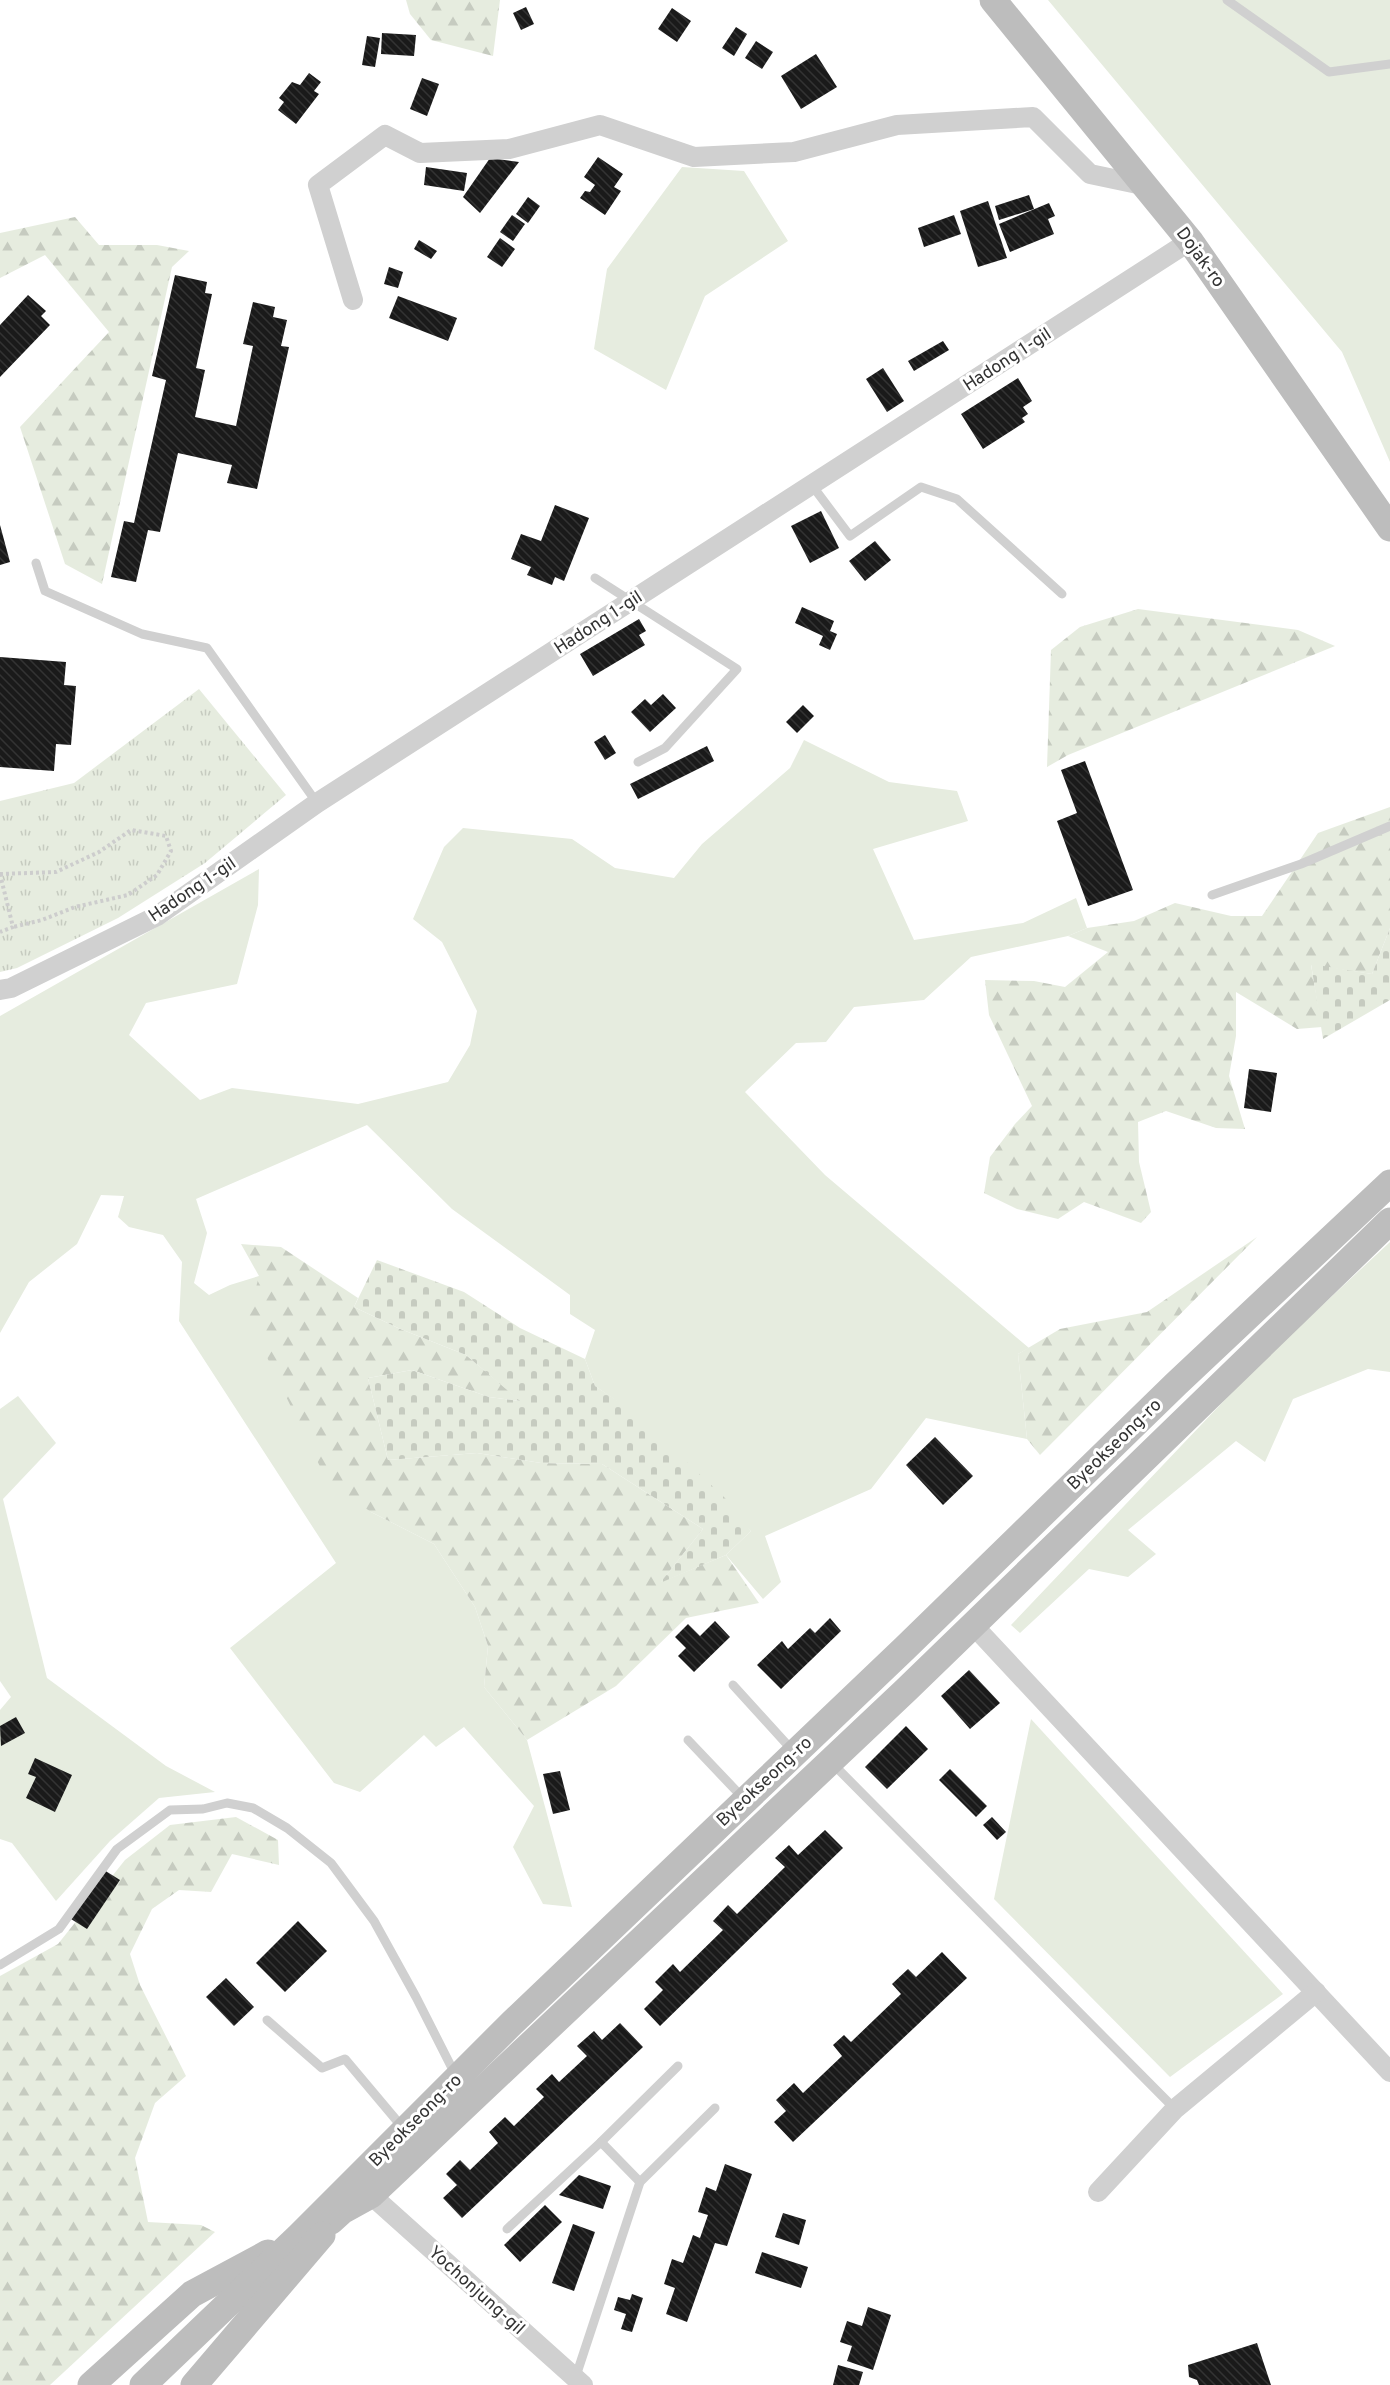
<svg xmlns="http://www.w3.org/2000/svg" width="1390" height="2385" viewBox="0 0 1390 2385" font-family="Overpass,sans-serif">
<style>
.grass{fill:#e6ecdf}
.forest{fill:url(#forest-firs)}
.cemetery{fill:url(#cemetery-stones)}
.park{fill:url(#park-tufts)}
.building{fill:url(#building-back-hatch)}
.lines{fill:none;stroke-linecap:round;stroke-linejoin:round}
.path{stroke:#cdcdcd;stroke-width:4;stroke-dasharray:3 3;stroke-linecap:butt}
.lane{stroke:#d0d0d0;stroke-width:9}
.street{stroke:#d0d0d0;stroke-width:20}
.secondary{stroke:#bdbdbd;stroke-width:27}
.labels{text-anchor:middle;stroke-width:6;stroke-linejoin:round;paint-order:stroke}
.street-label{font-size:18px;fill:#333;stroke:#fff}
</style>
<defs>
<pattern id="forest-firs" width="22" height="20" patternUnits="userSpaceOnUse" patternTransform="scale(1.5)"><rect width="22" height="20" fill="#e6ecdf"/><path d="M5 1l3.5 6h-7zM16 11l3.5 6h-7z" fill="#c6cbc0"/></pattern>
<pattern id="cemetery-stones" width="16" height="16" patternUnits="userSpaceOnUse" patternTransform="scale(1.5)"><rect width="16" height="16" fill="#e6ecdf"/><path d="M2 7V4a2 2 0 0 1 4 0v3zM10 15v-3a2 2 0 0 1 4 0v3z" fill="#c6cbc0"/></pattern>
<pattern id="park-tufts" width="24" height="20" patternUnits="userSpaceOnUse" patternTransform="scale(1.5)"><rect width="24" height="20" fill="#e6ecdf"/><path d="M3 7l-1-3M5 7V3M7 7l1-3M15 17l-1-3M17 17v-4M19 17l1-3" fill="none" stroke="#c6cbc0"/></pattern>
<pattern id="building-back-hatch" width="6" height="6" patternUnits="userSpaceOnUse" patternTransform="scale(1.5)"><rect width="6" height="6" fill="#1a1a1a"/><path d="M-1 5l2 2M0 0l6 6M5-1l2 2" fill="none" stroke="#333"/></pattern>
</defs>
<rect width="100%" height="100%" fill="#fff"/>
<g class="grass">
<polygon points="1048,0 1390,0 1390,462 1342,352"/>
<polygon points="682,167 744,171 788,241 705,296 666,390 594,349 607,269"/>
<polygon points="804,740 889,782 957,791 968,821 873,849 914,940 1023,923 1076,898 1087,928 1068,936 971,957 924,1000 854,1007 826,1042 796,1043 745,1092 825,1175 1029,1348 1018,1354 1027,1439 926,1418 871,1489 765,1536 781,1582 763,1599 726,1555 751,1531 630,1410 595,1386 585,1359 595,1330 570,1314 570,1295 452,1209 367,1125 196,1199 207,1233 194,1283 209,1295 230,1285 259,1276 371,1512 434,1544 475,1607 488,1646 484,1687 527,1740 572,1907 543,1904 513,1847 534,1806 464,1727 436,1747 424,1735 360,1792 334,1783 230,1648 336,1563 179,1321 182,1262 163,1235 129,1227 118,1217 124,1196 101,1195 77,1244 29,1282 0,1333 0,1016 259,869 258,905 237,984 146,1003 129,1035 200,1100 232,1088 358,1104 448,1082 470,1045 477,1011 442,942 413,919 444,847 463,828 572,839 615,868 674,878 702,844 790,768"/>
<polygon points="1390,1242 1390,1372 1368,1369 1293,1399 1265,1462 1236,1441 1128,1530 1156,1554 1128,1577 1089,1569 1020,1633 1011,1625 1257,1366"/>
<polygon points="18,1396 56,1443 3,1499 47,1678 166,1766 215,1792 159,1798 110,1841 56,1901 12,1843 0,1839 0,1710 11,1697 0,1681 0,1409"/>
<polygon points="1031,1719 1283,1994 1170,2077 994,1899"/>
</g>
<g class="forest">
<polygon points="406,0 500,0 493,56 431,40 410,14"/>
<polygon points="75,217 99,245 157,245 189,251 172,267 102,584 65,564 20,427 109,332 45,255 0,278 0,233"/>
<polygon points="1138,609 1298,630 1335,646 1068,755 1047,767 1051,650 1080,627"/>
<polygon points="1390,807 1390,928 1372,974 1311,965 1322,1027 1297,1029 1236,992 1236,1036 1229,1076 1245,1129 1216,1128 1166,1111 1138,1122 1139,1162 1151,1212 1141,1223 1084,1202 1058,1219 1017,1209 984,1193 990,1157 1015,1124 1032,1106 989,1015 985,980 1034,981 1065,987 1108,952 1068,936 1087,928 1134,921 1175,903 1231,916 1262,916 1318,833"/>
<polygon points="1257,1237 1040,1455 1027,1439 1018,1354 1060,1329 1147,1312"/>
<polygon points="241,1244 281,1247 358,1298 354,1307 398,1328 466,1355 521,1401 489,1397 412,1370 368,1378 388,1460 477,1453 541,1463 602,1464 703,1529 661,1582 726,1555 759,1603 686,1618 616,1686 527,1740 484,1687 488,1646 475,1607 434,1544 371,1512 327,1481 248,1318 259,1276"/>
<polygon points="236,1817 278,1840 279,1865 232,1854 211,1892 179,1890 152,1909 130,1954 140,1985 186,2076 155,2103 135,2158 148,2222 201,2225 215,2232 50,2385 0,2385 0,1976 58,1944 125,1860 170,1825"/>
</g>
<g class="cemetery">
<polygon points="1390,928 1390,1000 1323,1039 1311,964 1372,974"/>
<polygon points="377,1260 464,1292 520,1328 585,1359 595,1386 630,1409 693,1468 725,1498 751,1531 726,1555 660,1583 703,1529 602,1464 541,1463 477,1453 388,1460 368,1378 412,1370 489,1397 520,1401 466,1355 398,1328 354,1307"/>
</g>
<polygon class="park" points="199,689 286,795 205,863 118,918 17,968 0,972 0,801 74,783"/>
<g class="building">
<polygon points="526,7 534,24 521,30 513,13"/>
<polygon points="672,8 691,21 677,42 658,29"/>
<polygon points="736,27 747,34 734,56 722,48"/>
<polygon points="382,33 416,35 414,56 381,54"/>
<polygon points="367,36 380,38 375,67 362,65"/>
<polygon points="756,41 773,52 762,69 745,58"/>
<polygon points="816,54 837,87 801,109 781,76"/>
<polygon points="309,73 321,82 314,91 319,94 296,124 278,110 284,102 279,98 292,82 300,85"/>
<polygon points="422,78 439,84 427,116 410,109"/>
<polygon points="598,157 623,174 614,187 621,191 605,215 580,198 585,191 590,192 595,185 584,177"/>
<polygon points="490,158 519,162 480,213 463,197"/>
<polygon points="426,167 467,173 464,191 424,185"/>
<polygon points="1029,195 1034,209 999,220 995,206"/>
<polygon points="528,197 540,206 528,223 516,214"/>
<polygon points="988,201 1007,258 978,267 960,211"/>
<polygon points="1049,203 1055,216 1048,219 1054,234 1010,252 999,224"/>
<polygon points="512,215 525,224 513,241 500,232"/>
<polygon points="954,215 961,234 924,247 918,228"/>
<polygon points="500,238 515,249 502,267 487,257"/>
<polygon points="419,240 437,251 431,259 414,249"/>
<polygon points="389,267 403,272 398,288 384,284"/>
<polygon points="175,275 207,282 205,293 212,294 196,368 205,370 195,417 236,426 253,346 243,344 253,302 275,307 273,317 287,320 281,346 289,347 257,489 227,483 232,465 178,453 160,532 148,530 136,582 111,577 124,521 134,523 166,380 152,376"/>
<polygon points="28,295 46,311 41,316 50,325 0,377 0,325"/>
<polygon points="398,296 457,318 448,341 389,318"/>
<polygon points="943,341 949,350 914,371 908,361"/>
<polygon points="883,368 904,401 887,412 866,379"/>
<polygon points="1018,378 1032,401 1023,407 1028,414 1022,418 1025,422 983,449 961,414"/>
<polygon points="555,505 589,518 564,581 555,577 552,585 527,575 531,567 511,559 521,534 541,541"/>
<polygon points="821,511 839,548 810,563 791,526"/>
<polygon points="0,525 10,562 0,565"/>
<polygon points="875,541 891,560 865,581 849,561"/>
<polygon points="802,607 834,621 830,631 837,634 830,650 819,645 823,636 795,623"/>
<polygon points="639,619 646,631 639,635 645,645 593,676 580,654"/>
<polygon points="0,657 66,662 64,685 76,686 71,745 56,744 54,771 0,767"/>
<polygon points="663,694 676,708 650,732 631,712 645,699 651,705"/>
<polygon points="803,705 814,716 797,733 786,722"/>
<polygon points="605,735 616,753 605,760 594,742"/>
<polygon points="707,746 714,761 638,799 630,784"/>
<polygon points="1085,761 1133,890 1088,906 1057,821 1077,813 1061,770"/>
<polygon points="1249,1069 1277,1073 1271,1112 1244,1108"/>
<polygon points="935,1437 973,1476 943,1505 906,1465"/>
<polygon points="830,1618 841,1631 781,1689 757,1665 782,1641 788,1649 810,1628 815,1633"/>
<polygon points="715,1621 730,1637 694,1672 678,1656 686,1648 675,1637 688,1624 700,1636"/>
<polygon points="969,1670 1000,1703 970,1729 941,1696"/>
<polygon points="16,1717 25,1733 1,1746 0,1726"/>
<polygon points="906,1726 928,1749 887,1789 865,1767"/>
<polygon points="35,1758 72,1775 55,1812 26,1798 36,1777 28,1774"/>
<polygon points="950,1769 987,1806 976,1817 939,1780"/>
<polygon points="560,1771 570,1810 553,1814 543,1774"/>
<polygon points="992,1817 1006,1832 997,1840 983,1825"/>
<polygon points="825,1830 843,1848 660,2026 644,2009 663,1990 655,1982 673,1964 680,1972 723,1930 713,1921 728,1905 737,1914 785,1867 775,1858 789,1845 798,1855"/>
<polygon points="104,1870 120,1880 87,1929 71,1919"/>
<polygon points="298,1921 327,1951 285,1992 256,1963"/>
<polygon points="942,1952 967,1978 793,2142 774,2122 786,2111 776,2100 794,2083 803,2093 842,2056 833,2045 844,2035 851,2042 901,1994 892,1984 908,1969 916,1977"/>
<polygon points="226,1978 254,2007 234,2026 206,1997"/>
<polygon points="620,2023 643,2047 462,2218 443,2198 457,2185 446,2174 460,2160 470,2170 498,2143 489,2132 505,2117 514,2126 544,2097 536,2089 552,2074 559,2082 587,2056 577,2046 594,2031 602,2040"/>
<polygon points="725,2164 752,2174 727,2246 715,2243 687,2322 666,2314 675,2288 664,2284 672,2259 683,2263 693,2235 700,2238 708,2215 698,2212 706,2187 716,2191"/>
<polygon points="579,2175 611,2186 603,2209 559,2195"/>
<polygon points="545,2205 562,2222 520,2262 504,2245"/>
<polygon points="783,2213 806,2220 799,2245 775,2237"/>
<polygon points="573,2224 595,2232 574,2291 552,2283"/>
<polygon points="762,2252 808,2267 801,2288 755,2273"/>
<polygon points="632,2294 643,2298 632,2332 621,2329 626,2314 614,2310 618,2297 630,2300"/>
<polygon points="868,2307 891,2315 873,2370 847,2361 852,2346 840,2342 847,2321 862,2326"/>
<polygon points="1257,2343 1271,2385 1199,2385 1197,2380 1189,2377 1188,2365"/>
<polygon points="838,2365 863,2372 859,2385 833,2385"/>
</g>
<g class="lines">
<g class="path">
<polyline points="0,874 56,872 99,852 131,830 166,836 171,851 157,875 128,895 75,907 42,920 13,927"/>
<polyline points="0,874 13,927 0,932"/>
</g>
<g class="lane">
<polyline points="1227,0 1329,72 1390,64"/>
<polyline points="811,484 850,536 921,487 957,499 1062,594"/>
<polyline points="36,563 45,591 142,634 207,648 317,803"/>
<polyline points="595,578 737,669 665,748 638,762"/>
<polyline points="1212,895 1301,864 1390,826"/>
<polyline points="733,1685 793,1751"/>
<polyline points="688,1740 744,1799"/>
<polyline points="832,1763 1175,2109"/>
<polyline points="0,1965 59,1929 117,1849 170,1810 203,1809 227,1803 253,1808 287,1828 331,1863 374,1921 416,1997 456,2076"/>
<polyline points="267,2020 322,2068 345,2059 403,2128"/>
<polyline points="601,2142 678,2066"/>
<polyline points="507,2229 601,2142 640,2182"/>
<polyline points="575,2379 640,2182 715,2108"/>
</g>
<g class="street">
<polyline points="353,300 318,185 385,135 420,153 509,149 600,125 694,157 794,152 897,125 1033,117 1090,174 1147,186"/>
<polyline points="0,990 11,988 157,916 317,803 1190,241"/>
<polyline points="973,1625 1390,2072"/>
<polyline points="1098,2192 1175,2109 1316,1992"/>
<polyline points="371,2195 583,2385"/>
</g>
<g class="secondary">
<polyline points="993,0 1190,241 1390,528"/>
<polyline points="331,2221 342,2211 371,2195 906,1690 1390,1221"/>
<polyline points="91,2385 192,2294 268,2253"/>
<polyline points="143,2385 298,2237 512,2023 905,1648 1176,1384 1390,1183"/>
<polyline points="194,2385 322,2235"/>
</g>
</g>
<g class="labels">
<g class="street-label">
<text transform="translate(1201 257) rotate(54)" y="6">Dojak-ro</text>
<text transform="translate(1007 359) rotate(-33)" y="6">Hadong 1-gil</text>
<text transform="translate(598 622) rotate(-33)" y="6">Hadong 1-gil</text>
<text transform="translate(192 889) rotate(-34)" y="6">Hadong 1-gil</text>
<text transform="translate(1114 1444) rotate(-44)" y="6">Byeokseong-ro</text>
<text transform="translate(764 1781) rotate(-43)" y="6">Byeokseong-ro</text>
<text transform="translate(415 2120) rotate(-45)" y="6">Byeokseong-ro</text>
<text transform="translate(477 2290) rotate(42)" y="6">Yochonjung-gil</text>
</g>
</g>
</svg>
